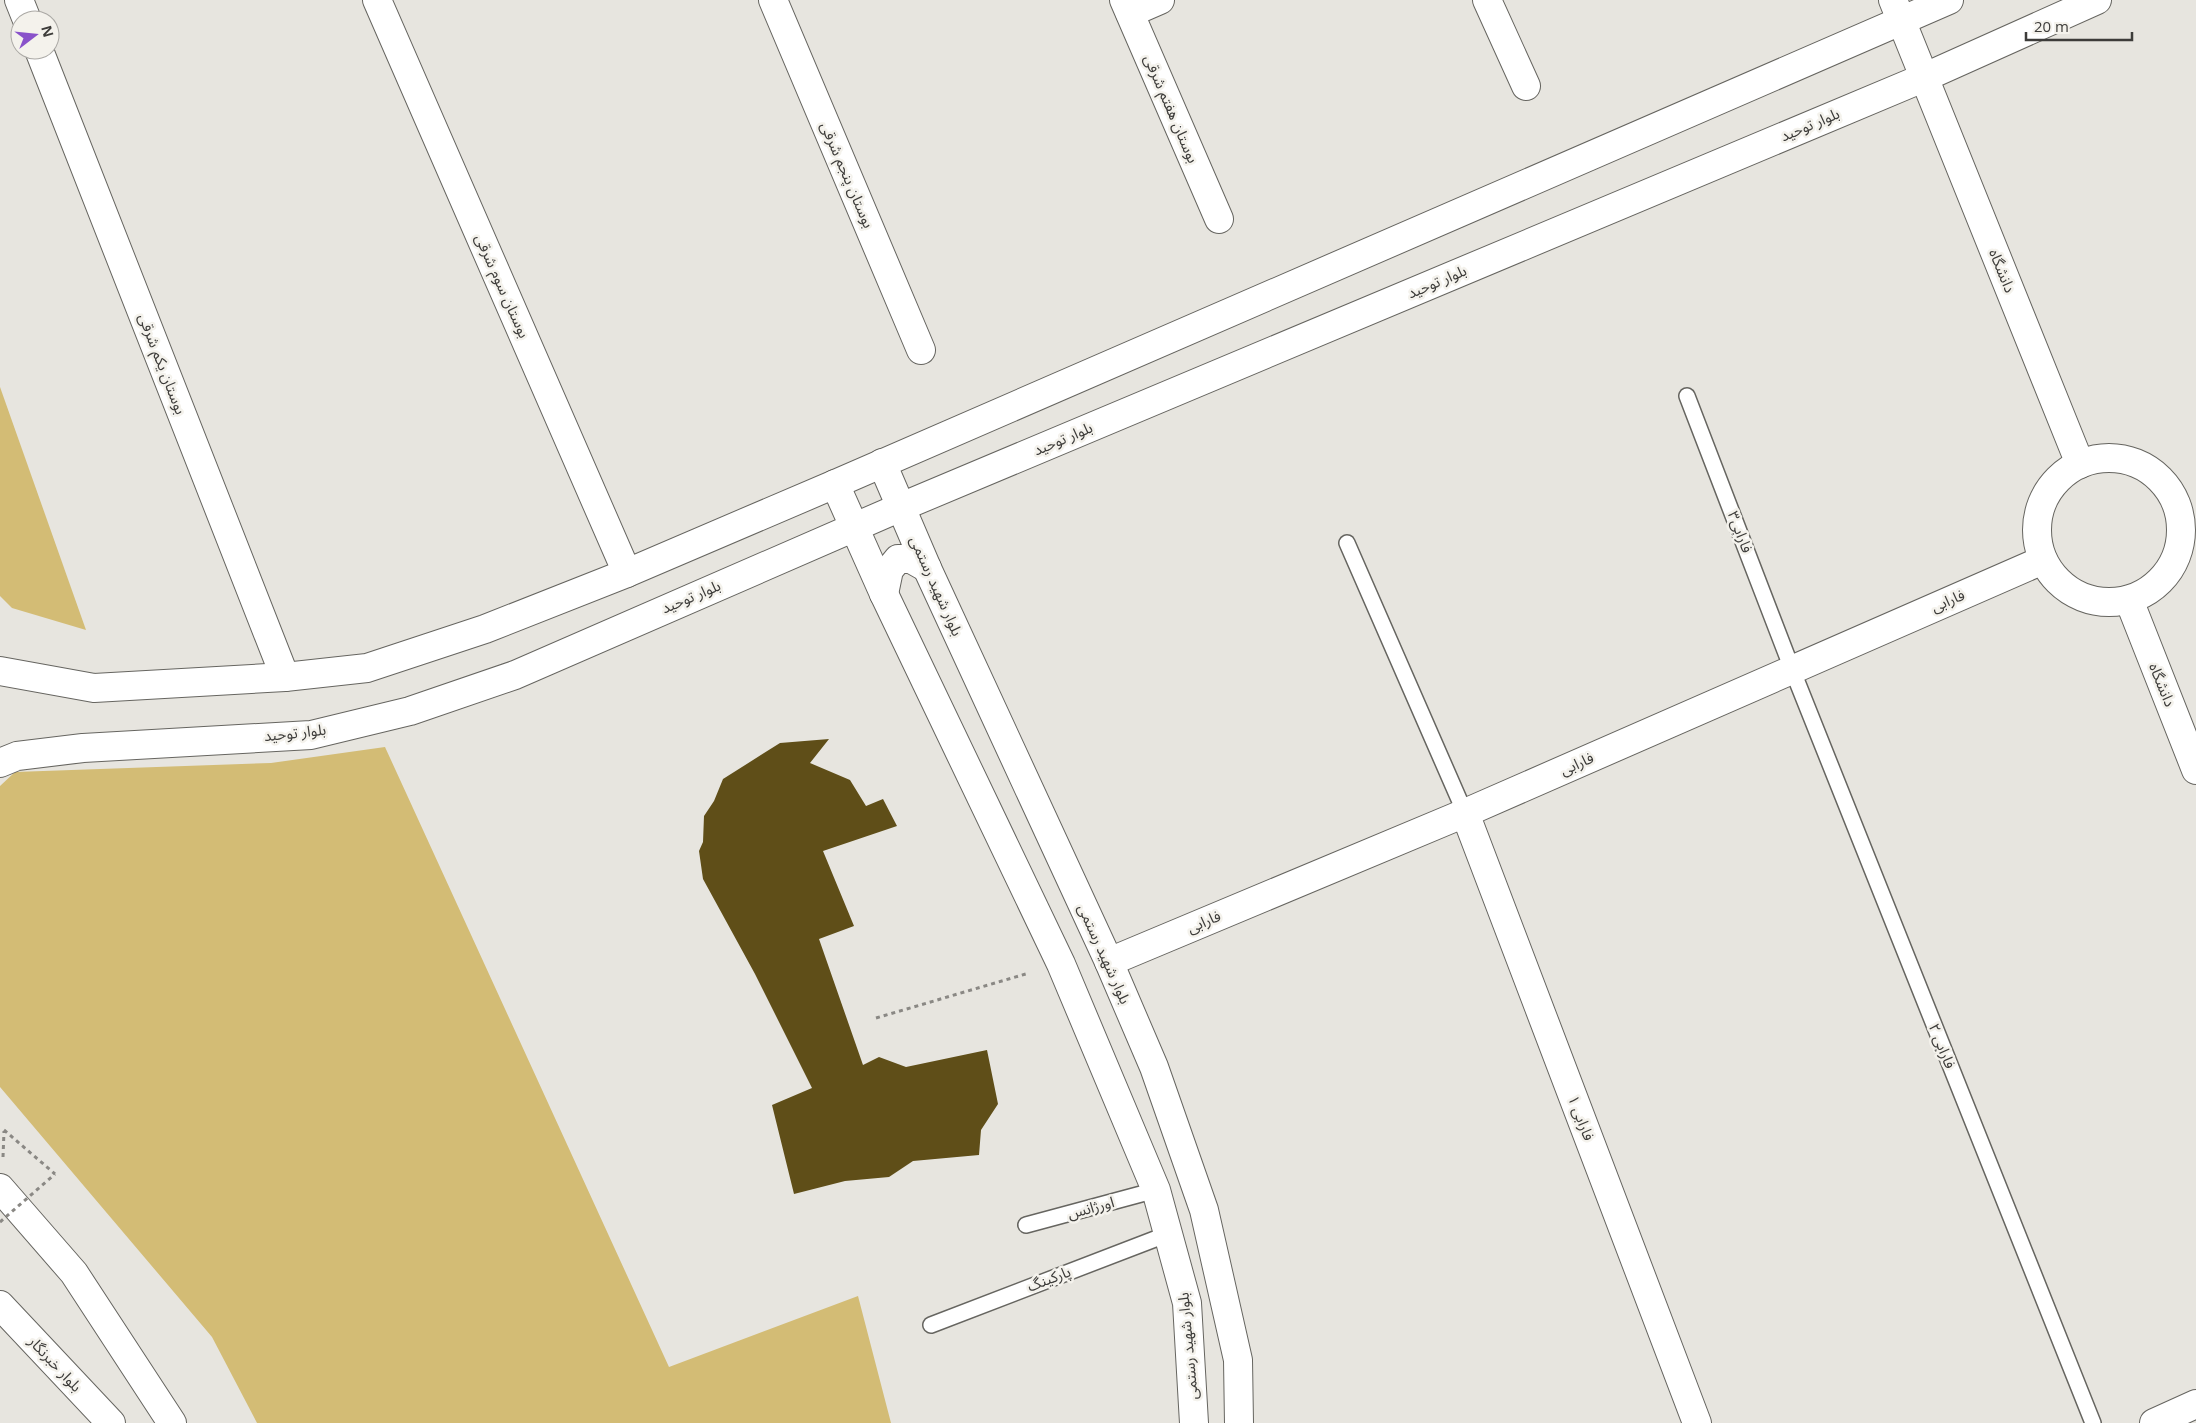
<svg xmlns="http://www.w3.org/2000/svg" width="2196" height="1423" viewBox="0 0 2196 1423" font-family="'Open Sans','Noto Sans Arabic',sans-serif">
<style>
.green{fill:#d3bc75}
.building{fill:#5f4e18}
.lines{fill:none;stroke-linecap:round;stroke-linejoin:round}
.lane-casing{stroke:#666560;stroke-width:18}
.street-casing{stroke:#666560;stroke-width:30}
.secondary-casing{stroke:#666560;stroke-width:30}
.highway-casing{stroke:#666560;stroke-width:30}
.path{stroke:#8a8884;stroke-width:3;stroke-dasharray:4 4;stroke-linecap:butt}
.lane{stroke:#fff;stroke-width:15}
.street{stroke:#fff;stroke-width:28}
.secondary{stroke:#fff;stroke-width:28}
.highway{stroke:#fff;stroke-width:28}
.path-bridge{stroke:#8a8884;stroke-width:3;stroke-dasharray:4 4;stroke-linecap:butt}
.labels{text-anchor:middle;stroke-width:5;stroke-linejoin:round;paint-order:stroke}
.street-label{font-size:15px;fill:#3d3c3a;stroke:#f4f2ec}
</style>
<rect width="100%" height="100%" fill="#e7e5df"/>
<g class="green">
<polygon points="0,387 86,630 12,608 0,596"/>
<polygon points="385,747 669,1367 858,1296 891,1423 257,1423 212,1337 0,1087 0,786 15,772 271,763"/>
</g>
<polygon class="building" points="829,739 810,763 850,780 866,806 883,799 897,826 823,851 854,926 819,939 863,1065 879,1057 906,1067 987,1050 998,1104 981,1130 979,1155 913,1161 889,1177 845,1181 794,1194 772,1105 812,1088 755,974 703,879 699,851 703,842 704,816 714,801 723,779 780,743"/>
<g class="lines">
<g class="lane-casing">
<g id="lane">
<polyline points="1687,396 1792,669 2093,1423"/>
<polyline points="1347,543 1465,813"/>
<polyline points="1026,1225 1156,1190"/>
<polyline points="931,1325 1168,1234"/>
</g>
</g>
<g class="street-casing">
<g id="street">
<polyline points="19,0 27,20"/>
<polyline points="377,0 627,573"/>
<polyline points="773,0 921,350"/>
<polyline points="1124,0 1219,219"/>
<polyline points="1487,0 1526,86"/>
<polyline points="1893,0 2080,464"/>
<polyline points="1130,13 1160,0"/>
<polyline points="39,50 285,677"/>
<circle cx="2109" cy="530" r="72"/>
<polyline points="2129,600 2196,770"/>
<polyline points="1465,813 1697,1423"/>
<polyline points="1109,962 1465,813 2043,560"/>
<polyline points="2154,1423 2196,1404"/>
</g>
</g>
<g class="secondary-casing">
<g id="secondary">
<polyline points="882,463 927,568 1109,962 1154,1067 1204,1210 1238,1360 1239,1423"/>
<polyline points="835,484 884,594 1061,964 1156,1190 1187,1303 1194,1423"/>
<polyline points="884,594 889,570 898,559 911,559 927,568"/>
<polyline points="0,671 94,688 285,677 367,668 485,629 627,573 835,484 1949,0"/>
<polyline points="0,763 17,756 83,748 311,735 410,711 515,675 901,507 1923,78 2097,0"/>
</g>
</g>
<g class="highway-casing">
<g id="highway">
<polyline points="0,1188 74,1273 172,1423"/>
<polyline points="0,1305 111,1423"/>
</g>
</g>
<g class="path">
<polyline points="876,1018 1029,973"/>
<polyline points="4,1130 55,1174"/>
<polyline points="3,1157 4,1131"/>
</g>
<use href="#lane" class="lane"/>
<use href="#street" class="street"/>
<use href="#secondary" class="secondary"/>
<use href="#highway" class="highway"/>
<polyline class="path-bridge" points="0,1222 55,1174"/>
</g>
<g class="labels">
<g class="street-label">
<text transform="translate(1171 109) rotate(67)" y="5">بوستان هفتم شرقی</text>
<text transform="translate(1810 125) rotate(-23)" y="5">بلوار توحید</text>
<text transform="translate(847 175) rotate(67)" y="5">بوستان پنجم شرقی</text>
<text transform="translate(2002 271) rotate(68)" y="5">دانشگاه</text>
<text transform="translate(1437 282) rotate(-23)" y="5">بلوار توحید</text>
<text transform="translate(502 286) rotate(66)" y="5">بوستان سوم شرقی</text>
<text transform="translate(162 364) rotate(69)" y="5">بوستان یکم شرقی</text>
<text transform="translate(1063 439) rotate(-23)" y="5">بلوار توحید</text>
<text transform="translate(1740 532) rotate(69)" y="5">فارابی۳</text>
<text transform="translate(936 586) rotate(66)" y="5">بلوار شهید رستمی</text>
<text transform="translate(691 597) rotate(-23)" y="5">بلوار توحید</text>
<text transform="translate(1948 601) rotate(-23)" y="5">فارابی</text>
<text transform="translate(2162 685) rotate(68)" y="5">دانشگاه</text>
<text transform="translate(295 733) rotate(-6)" y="5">بلوار توحید</text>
<text transform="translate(1577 764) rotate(-24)" y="5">فارابی</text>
<text transform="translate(1204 922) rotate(-23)" y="5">فارابی</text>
<text transform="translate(1104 954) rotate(66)" y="5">بلوار شهید رستمی</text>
<text transform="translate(1942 1046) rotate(68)" y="5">فارابی ۲</text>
<text transform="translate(1581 1118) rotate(69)" y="5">فارابی ۱</text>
<text transform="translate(1091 1208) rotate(-15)" y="5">اورژانس</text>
<text transform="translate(1049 1279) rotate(-21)" y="5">پارکینگ</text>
<text transform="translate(1188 1346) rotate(-95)" y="5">بلوار شهید رستمی</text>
<text transform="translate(55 1364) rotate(47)" y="5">بلوار خبرنگار</text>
</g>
</g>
<g transform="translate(35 35) rotate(74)"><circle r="24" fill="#f4f2ec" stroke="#aba9a5"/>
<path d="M0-4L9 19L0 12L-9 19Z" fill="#8952ca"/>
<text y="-8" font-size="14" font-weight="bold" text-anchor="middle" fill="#3d3c3a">N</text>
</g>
<path d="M2026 32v8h106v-8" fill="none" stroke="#3d3c3a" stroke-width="2.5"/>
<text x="2034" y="32" font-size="15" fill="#3d3c3a" stroke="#f4f2ec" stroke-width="4" paint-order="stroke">20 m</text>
</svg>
